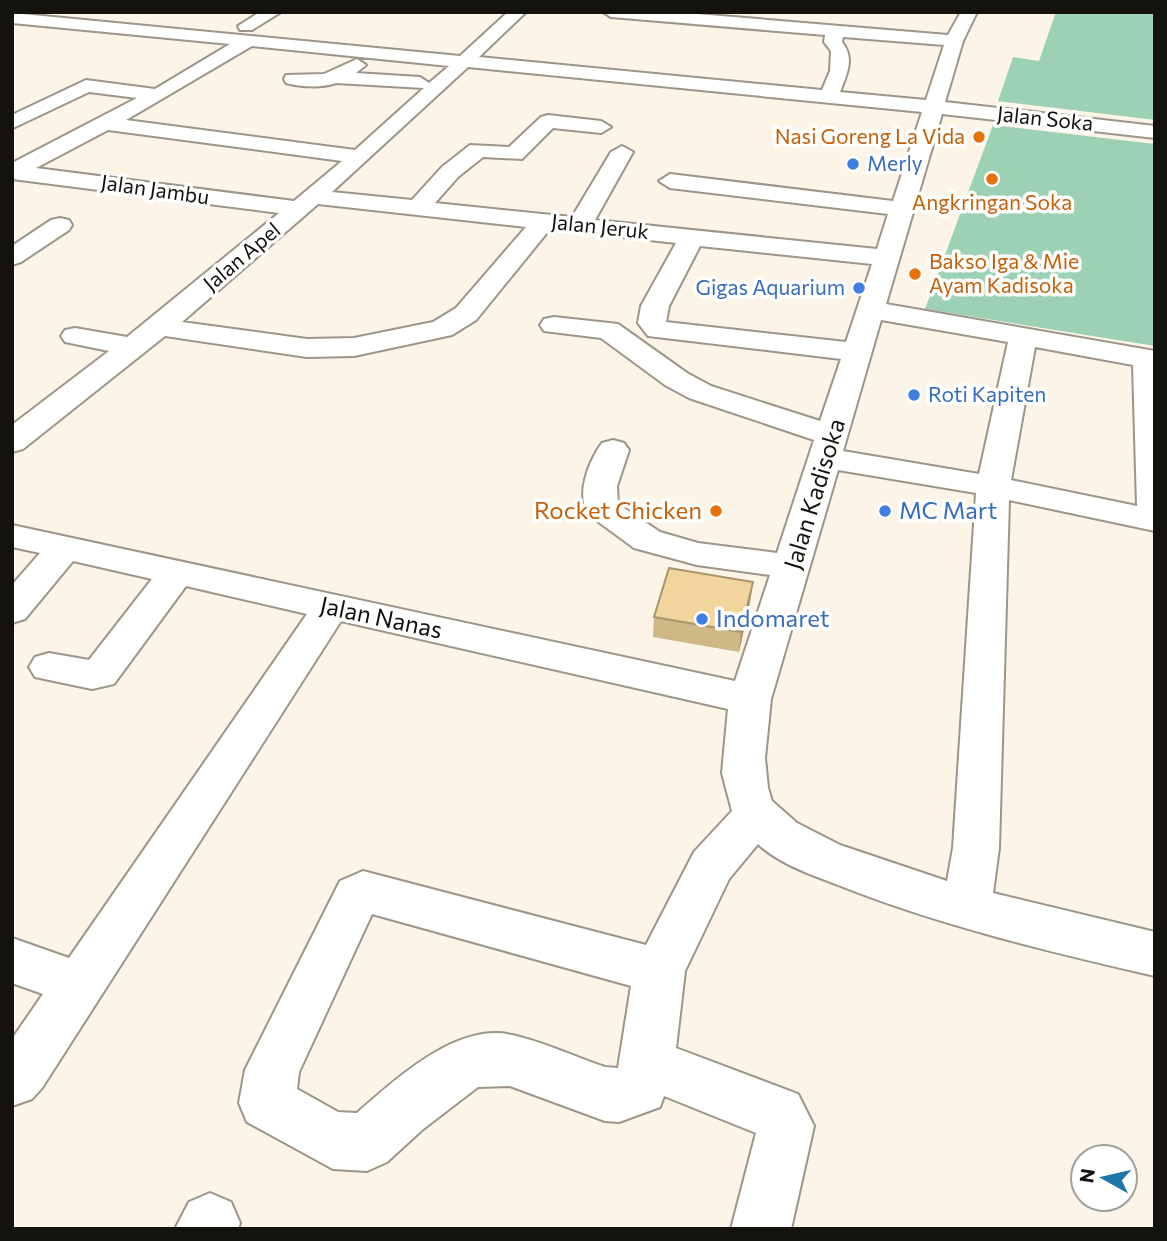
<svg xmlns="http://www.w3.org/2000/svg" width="1167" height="1241" viewBox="0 0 1167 1241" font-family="Commissioner,sans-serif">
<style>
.green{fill:#9cd1b4}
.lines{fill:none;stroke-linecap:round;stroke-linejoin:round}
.minor-casing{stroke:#9c9588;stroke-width:4}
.minor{fill:#fff;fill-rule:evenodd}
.wall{fill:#cfb786}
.shaded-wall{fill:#a9956d}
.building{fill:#f1d59c;stroke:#a9956d;stroke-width:2}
.food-dot{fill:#e8710a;stroke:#fff;stroke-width:2.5}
.shop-dot{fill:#3f7fe0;stroke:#fff;stroke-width:2.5}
.labels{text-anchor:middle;stroke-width:7;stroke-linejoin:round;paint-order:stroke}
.far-street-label{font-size:21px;fill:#14120d;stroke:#fff}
.far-food-label{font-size:21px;fill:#c56008;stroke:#fff;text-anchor:end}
.far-shop-label{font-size:21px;fill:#366cbe;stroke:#fff;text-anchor:start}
.street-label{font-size:24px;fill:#14120d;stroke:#fff}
.food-label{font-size:24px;fill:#c56008;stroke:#fff;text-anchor:end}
.shop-label{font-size:24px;fill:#366cbe;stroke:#fff;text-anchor:start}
</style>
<rect width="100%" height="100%" fill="#fcf5e7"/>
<g class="green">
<polygon points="1056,12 1155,12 1155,120 998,101 1013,57 1039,61"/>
<polygon points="993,125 1155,144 1155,346 925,309"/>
</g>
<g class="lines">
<g class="minor-casing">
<g id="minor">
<polygon points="260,12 281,12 252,30 240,30 238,26"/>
<path d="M 508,12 L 526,12 L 479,57 L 822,90 L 830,71 L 831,51 L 824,42 L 825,35 L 611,17 L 603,12 L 673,12 L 948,35 L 961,12 L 977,12 L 963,41 L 945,102 L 1155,126 L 1155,138 L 942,114 L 886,304 L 1155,351 L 1155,531 L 1009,500 L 999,848 L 993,893 L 1155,932 L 1155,976 C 1048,951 941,926 838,885 C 812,875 779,864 758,844 L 729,879 L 685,971 L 676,1048 L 798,1094 L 814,1126 L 791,1229 L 731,1229 L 756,1133 L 664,1096 L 660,1107 L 619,1122 L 605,1121 L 510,1086 L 478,1087 L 422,1130 L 387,1162 L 367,1171 L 333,1169 L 247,1122 L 239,1103 L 245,1070 L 340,881 L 363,871 L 646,945 L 694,852 L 732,811 L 722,773 L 728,709 L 341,621 L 42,1088 L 32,1099 L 12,1106 L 12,1039 L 43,994 L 12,983 L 12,938 L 69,958 L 307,614 L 186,586 L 114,684 L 92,689 L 35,677 L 29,667 L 35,657 L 49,653 L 89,660 L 152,579 L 73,561 L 25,619 L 12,623 L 12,585 L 40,553 L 12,547 L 12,525 L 735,681 L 770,575 L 697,565 L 634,548 L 589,515 C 575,495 589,461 602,443 L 613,440 L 624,443 L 629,450 L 617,486 L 618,504 L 660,532 L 698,543 L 777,553 L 814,440 L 689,398 L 665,385 L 601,338 L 544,331 L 540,325 L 544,319 L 554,317 L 618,324 L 687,373 L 711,386 L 820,421 L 841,359 L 648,336 L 638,323 L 641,306 L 676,243 L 550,229 L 476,320 L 452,335 L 354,356 L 307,357 L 165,336 L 23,449 L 12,452 L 12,425 L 109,351 L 65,342 L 61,336 L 65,330 L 75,328 L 127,337 L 279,213 L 12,179 L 12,163 L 137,98 L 89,92 L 13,128 L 12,115 L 86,80 L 155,89 L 230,44 L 12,23 L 12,13 L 460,56 ZM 843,37 L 944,45 L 926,100 L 840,92 C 847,74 855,58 842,42 ZM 252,46 L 449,66 L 429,83 L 420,77 L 356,73 L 366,65 L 357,59 L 324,74 L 286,75 L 284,79 L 286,83 C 301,87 322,88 336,83 L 424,88 L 355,150 L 126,120 ZM 468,67 L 922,112 L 893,201 L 670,174 L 659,181 L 670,188 L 888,214 L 877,249 L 595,220 L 633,152 L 622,146 L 611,152 L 572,217 L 435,203 L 458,177 L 483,157 L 522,159 L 553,128 L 601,133 L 611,127 L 601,121 L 548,115 L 541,117 L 509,147 L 470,145 L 442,167 L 412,200 L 332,192 ZM 108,130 L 342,161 L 294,201 L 36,168 ZM 318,204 L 526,227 L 456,308 L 433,322 L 354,338 L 307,339 L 182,322 ZM 700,246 L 872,264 L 846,342 L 666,322 L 669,306 ZM 881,320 L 1008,342 L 979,474 L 843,451 ZM 1035,347 L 1133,365 L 1137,506 L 1011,480 ZM 838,470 L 976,493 L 953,848 L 947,881 L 840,845 L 797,823 L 772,801 L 768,788 L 765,758 L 771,699 ZM 372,914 L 631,986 L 618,1068 L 605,1067 C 575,1057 544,1042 512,1035 C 457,1022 396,1079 357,1113 L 338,1112 L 297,1089 L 299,1072 Z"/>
<polygon points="60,218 69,220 72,225 69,230 21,262 12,265 12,246 51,220"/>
<polygon points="210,1193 231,1202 240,1223 238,1229 175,1229 189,1202"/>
</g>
</g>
<use href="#minor" class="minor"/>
</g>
<polygon class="wall" points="753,582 750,602 739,652 653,637 654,617"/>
<polygon class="shaded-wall" points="753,582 750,602 739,652 741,632"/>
<polygon class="building" points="669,568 753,582 741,632 654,617"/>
<g class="food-dot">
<circle cx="979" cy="137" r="7"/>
<circle cx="992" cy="179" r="7"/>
<circle cx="915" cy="274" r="7"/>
<circle cx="716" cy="511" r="7"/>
</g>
<g class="shop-dot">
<circle cx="853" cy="164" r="7"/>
<circle cx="859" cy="288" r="7"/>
<circle cx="914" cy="395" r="7"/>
<circle cx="885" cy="511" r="7"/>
<circle cx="702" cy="619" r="7"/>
</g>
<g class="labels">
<g class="far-street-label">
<text transform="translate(1045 119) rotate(6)" y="7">Jalan Soka</text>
<text transform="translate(155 190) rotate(8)" y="7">Jalan Jambu</text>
<text transform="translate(600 227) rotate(6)" y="7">Jalan Jeruk</text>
<text transform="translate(242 257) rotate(-40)" y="7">Jalan Apel</text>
</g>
<g class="far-food-label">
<text x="965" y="144">Nasi Goreng La Vida</text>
<text x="992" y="210" text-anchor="middle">Angkringan Soka</text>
<text x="929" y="269" text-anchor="start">Bakso Iga &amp; Mie<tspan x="929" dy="24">Ayam Kadisoka</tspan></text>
</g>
<g class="far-shop-label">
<text x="867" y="171">Merly</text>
<text x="845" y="295" text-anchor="end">Gigas Aquarium</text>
<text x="928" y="402">Roti Kapiten</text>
</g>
<g class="street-label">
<text transform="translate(815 494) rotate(-73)" y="8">Jalan Kadisoka</text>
<text transform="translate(381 618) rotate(12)" y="8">Jalan Nanas</text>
</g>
<g class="food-label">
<text x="702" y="519">Rocket Chicken</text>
</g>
<g class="shop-label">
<text x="899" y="519">MC Mart</text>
<text x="716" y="627">Indomaret</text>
</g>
</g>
<rect width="1167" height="1241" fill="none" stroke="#14120d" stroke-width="28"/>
<g transform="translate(1104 1178) rotate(278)"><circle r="33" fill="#ffffff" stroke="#a1a09e" stroke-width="2"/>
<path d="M0-5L12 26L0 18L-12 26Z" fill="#1e77a6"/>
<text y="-10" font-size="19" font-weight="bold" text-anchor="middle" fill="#14120d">N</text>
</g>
</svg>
